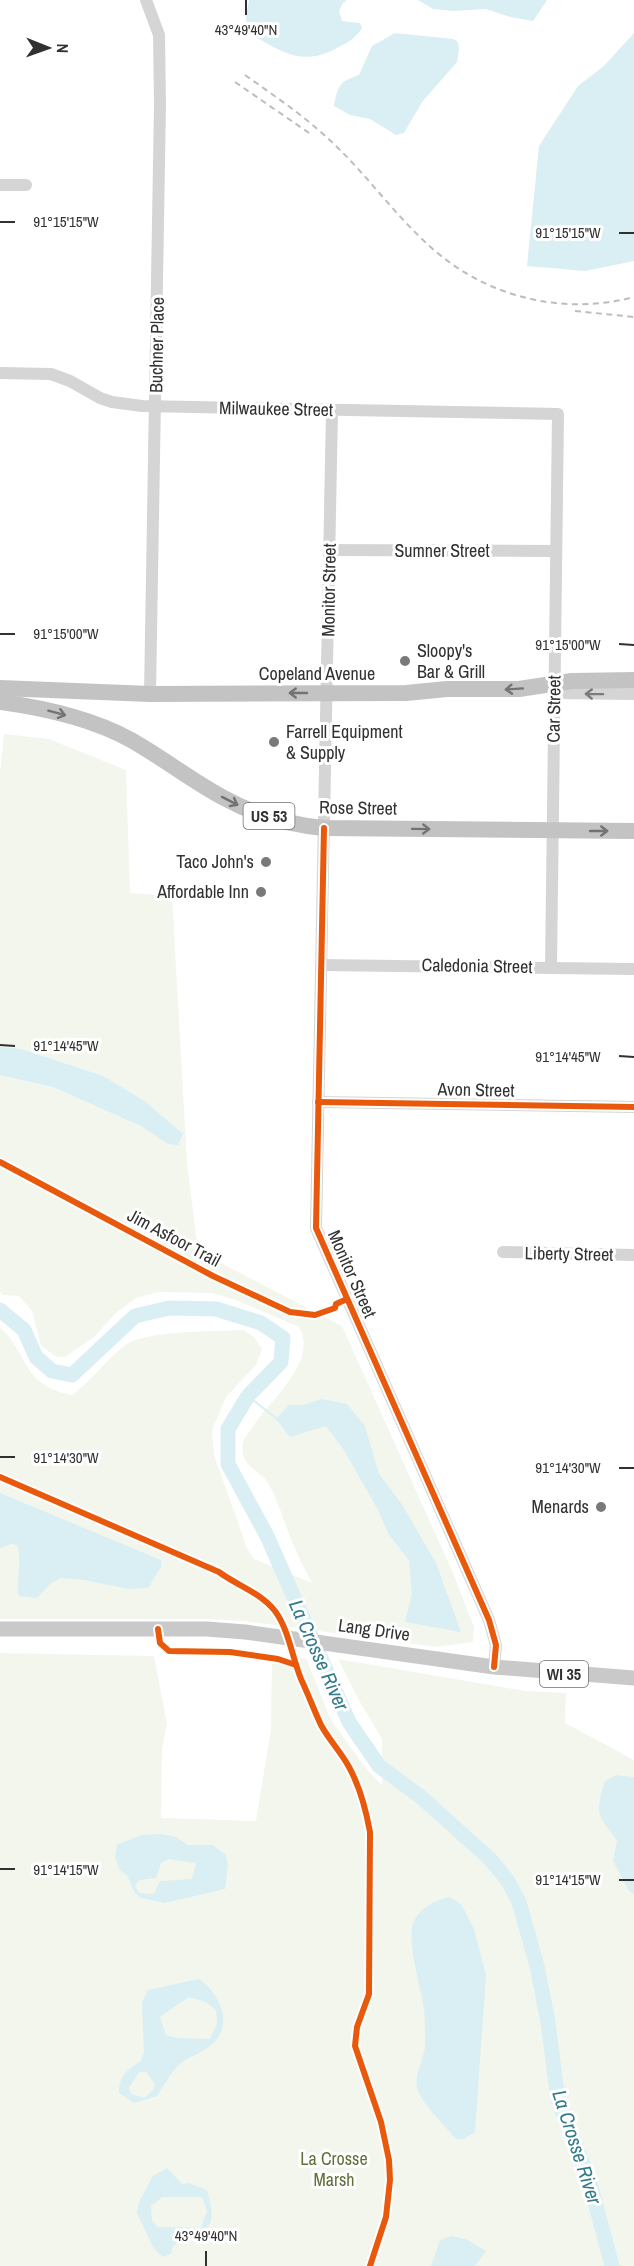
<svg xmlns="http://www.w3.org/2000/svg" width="634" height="2266" viewBox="0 0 634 2266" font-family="'Archivo Narrow',sans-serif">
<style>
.green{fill:#f3f6ed}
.water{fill:#d9eff4;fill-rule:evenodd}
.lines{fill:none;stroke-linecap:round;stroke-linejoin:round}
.stream{stroke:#d9eff4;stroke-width:2}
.river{stroke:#d9eff4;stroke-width:15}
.minor{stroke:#d5d5d5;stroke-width:12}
.major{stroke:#c9c9c9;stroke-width:15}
.highway{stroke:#c3c3c3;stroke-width:16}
.rail{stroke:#bdbdbd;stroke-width:2;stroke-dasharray:6 4.5;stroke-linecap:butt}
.cycleway-casing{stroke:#fff;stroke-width:10}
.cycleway{stroke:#e8590c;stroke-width:6}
.oneway{stroke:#737373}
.oneway2{stroke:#7b7b7b}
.ticks{fill:none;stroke:#313131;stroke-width:2}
.poi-dot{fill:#797979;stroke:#fff;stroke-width:2}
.labels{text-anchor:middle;stroke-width:6;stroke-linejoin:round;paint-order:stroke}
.shield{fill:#fff;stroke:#6f6f6f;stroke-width:1.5}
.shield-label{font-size:16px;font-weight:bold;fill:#313131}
.street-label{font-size:18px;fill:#313131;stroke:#fff}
.poi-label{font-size:18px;fill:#313131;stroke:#fff;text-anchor:end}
.park-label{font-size:18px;fill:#5f713a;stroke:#fff}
.water-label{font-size:20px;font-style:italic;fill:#337c8c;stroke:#fff}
.ticks-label{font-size:15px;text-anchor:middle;fill:#313131;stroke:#fff;stroke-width:6;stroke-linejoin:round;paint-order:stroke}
</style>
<rect width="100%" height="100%" fill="#fff"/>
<g class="green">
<path d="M 4,734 L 49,739 L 126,770 L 130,893 L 172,896 L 187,1163 L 198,1251 L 342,1326 L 453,1573 L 474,1627 L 473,1642 L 436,1647 L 244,1621 L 206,1619 L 0,1619 L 0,1327 C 30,1355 21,1385 72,1395 C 93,1380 106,1359 127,1344 C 148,1330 216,1332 243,1330 L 254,1337 L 262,1349 L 256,1365 L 226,1397 L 212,1430 L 214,1455 L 247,1548 L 254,1559 L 312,1583 C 306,1571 299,1559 294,1546 C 284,1525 280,1503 268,1483 C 259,1469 239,1466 243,1443 C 244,1438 249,1432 252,1428 C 270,1400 319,1361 299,1327 L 236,1300 L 212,1293 L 158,1292 L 136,1298 L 116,1313 L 94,1337 L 65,1357 L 56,1357 L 41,1345 L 32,1311 L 19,1296 L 3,1295 L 0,1292 L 0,773 Z"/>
<polygon points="0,1653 154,1656 167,1724 162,1749 161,1818 256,1821 271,1729 272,1657 306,1658 331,1720 367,1770 382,1785 382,1739 360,1702 338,1659 525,1691 566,1693 565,1723 634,1760 634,2266 0,2266"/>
</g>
<g class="water">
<path d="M 249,0 L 347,0 L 343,3 L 339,11 L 342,21 L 360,23 L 362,28 C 357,37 346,44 337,48 C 300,68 280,50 247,32 L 246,16 Z"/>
<polygon points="418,0 547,0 533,21 510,17 486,9 453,11 433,9"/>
<path d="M 395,33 L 453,39 L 458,42 L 459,50 L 457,62 L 422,102 L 404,133 L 396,135 L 370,119 L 350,115 L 334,106 C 338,85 339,82 359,75 L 372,46 Z"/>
<polygon points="634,33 634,261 585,271 527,266 539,146 578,86 604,66"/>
<polygon points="0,1047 21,1049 103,1076 146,1102 183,1134 178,1145 168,1144 141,1126 53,1087 0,1075"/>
<polygon points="322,1399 347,1404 365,1426 379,1474 401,1503 436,1563 461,1632 405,1622 412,1594 409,1560 389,1535 377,1508 344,1450 326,1426 290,1437 276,1419 289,1405 303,1405"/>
<path d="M 0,1493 L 161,1560 L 161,1567 L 148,1588 L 129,1589 L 84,1580 L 60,1578 L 50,1584 L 37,1598 L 19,1596 C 15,1578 23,1562 17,1545 L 12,1544 L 0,1548 Z"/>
<path d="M 616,1775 L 634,1777 L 634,1894 L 629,1891 L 613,1861 L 617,1840 C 596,1813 596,1816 604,1782 Z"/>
<path d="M 162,1834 L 176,1837 L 188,1845 L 213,1845 L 225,1854 L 228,1864 L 225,1889 L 165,1903 L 141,1898 L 135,1893 L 127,1875 L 120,1870 L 115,1857 L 117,1845 L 141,1835 ZM 169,1859 L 196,1863 L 192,1879 L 160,1881 L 154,1894 L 139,1893 L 135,1886 L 139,1880 L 156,1878 L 161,1863 Z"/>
<path d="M 449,1897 L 461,1904 L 474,1929 L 486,1975 L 475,2132 L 464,2139 L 456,2139 C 446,2126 420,2103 417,2087 C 414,2072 426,2057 425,2042 C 425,2032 425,2021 424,2010 C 422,1990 404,1936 415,1919 C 423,1906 435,1901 449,1897 Z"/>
<path d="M 199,1979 C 218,1993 232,2018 217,2039 C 207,2053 185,2056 175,2069 C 168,2077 163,2087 157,2096 L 134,2103 L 119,2093 C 119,2075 127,2070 141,2061 L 144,2052 L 142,2003 L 148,1990 ZM 189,1997 L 206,2002 L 216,2010 L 217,2023 L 210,2039 L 177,2038 L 166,2035 L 160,2017 ZM 139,2072 L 146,2072 L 155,2084 L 154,2089 L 144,2098 L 131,2094 L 129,2088 Z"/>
<path d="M 167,2168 L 182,2184 L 189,2183 L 207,2190 C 219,2230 207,2232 173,2246 L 171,2254 L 162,2257 L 153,2247 L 137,2213 L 139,2202 L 153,2176 ZM 162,2197 L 202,2197 L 207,2211 L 201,2228 L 158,2227 L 152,2221 L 151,2206 Z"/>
<polygon points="451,2236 466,2239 486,2251 475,2266 431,2266 440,2240"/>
</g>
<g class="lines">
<polyline class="stream" points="248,1396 277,1419"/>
<polyline class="river" points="0,1310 24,1330 36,1357 52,1371 72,1375 135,1316 169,1308 216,1309 261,1323 283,1338 281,1362 248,1396 228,1429 228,1464 267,1536 349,1722 379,1766 421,1797 490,1859 508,1881 519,1902 537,1966 548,2022 558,2100 590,2183 612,2266"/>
<g class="minor">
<polyline points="146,0 159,35 160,104 150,694"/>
<polyline points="0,185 26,185"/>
<polyline points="0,373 51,374 70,381 100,398 112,402 142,406 558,414 551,967"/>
<polyline points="332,410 316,1228 489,1620 496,1645 494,1667"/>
<polyline points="329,550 556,551"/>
<polyline points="554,693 634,694"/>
<polyline points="321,965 634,969"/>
<polyline points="318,1102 634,1107"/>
<polyline points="503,1252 634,1255"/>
</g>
<polyline class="major" points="0,1629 207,1629 245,1632 494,1667 634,1678"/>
<g class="highway">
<polyline points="0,688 150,694 406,693 447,689 519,689 572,681 634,680"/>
<path d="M 0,702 C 45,708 91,718 131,740 C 163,758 192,781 224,798 C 255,815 290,825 324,828 L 634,831"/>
</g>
<g class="rail">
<path d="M 245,75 C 279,99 313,122 342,152 C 375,185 403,225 440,255 C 494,299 567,315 634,297"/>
<polyline points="235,82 312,135"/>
<polyline points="575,311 634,317"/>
</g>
<g class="cycleway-casing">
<g id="cycleway">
<polyline points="324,828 316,1228 489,1620 496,1645 494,1667"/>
<polyline points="318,1102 634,1107"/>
<polyline points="0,1162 213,1276 290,1312 315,1315 335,1308 336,1304 347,1299"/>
<path d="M 0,1477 L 219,1572 C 236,1585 260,1592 275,1611 C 289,1630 292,1657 301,1679 C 308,1694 314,1710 321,1725 C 329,1740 341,1752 349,1767 C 360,1787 366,1810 370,1832 L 369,1994 L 357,2027 L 355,2046 L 381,2122 L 389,2160 L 390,2180 L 386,2217 L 370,2266"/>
<polyline points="158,1629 160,1643 169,1651 230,1652 278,1659 296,1665"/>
</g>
</g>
<use href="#cycleway" class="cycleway"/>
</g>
<defs><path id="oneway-shaft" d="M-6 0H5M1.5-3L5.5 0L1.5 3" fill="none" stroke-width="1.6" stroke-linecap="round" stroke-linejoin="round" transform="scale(1.5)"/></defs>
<g class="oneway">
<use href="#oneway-shaft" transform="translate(514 689) rotate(176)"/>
<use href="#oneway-shaft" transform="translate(298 693) rotate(180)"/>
<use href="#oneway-shaft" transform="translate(57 713) rotate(15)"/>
<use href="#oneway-shaft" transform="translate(230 801) rotate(27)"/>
<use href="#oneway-shaft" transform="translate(421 829) rotate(1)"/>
<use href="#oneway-shaft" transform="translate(599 831)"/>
</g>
<use class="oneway2" href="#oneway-shaft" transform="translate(594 694) rotate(-179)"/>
<path class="ticks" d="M 246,15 L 246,0M 0,222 L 15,222M 619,233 L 634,233M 0,634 L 15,634M 619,644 L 634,645M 0,1045 L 15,1046M 619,1056 L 634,1057M 0,1457 L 15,1457M 619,1468 L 634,1468M 0,1869 L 15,1869M 619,1880 L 634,1880M 206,2266 L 206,2251"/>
<g class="poi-dot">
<circle cx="405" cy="661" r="6"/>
<circle cx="274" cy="742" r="6"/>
<circle cx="266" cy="862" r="6"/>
<circle cx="261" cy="892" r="6"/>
<circle cx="601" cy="1507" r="6"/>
</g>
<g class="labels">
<g class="shield">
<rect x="243.5" y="803" width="51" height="26" rx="4.5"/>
<rect x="540" y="1661" width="48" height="26" rx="4.5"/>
</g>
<g class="shield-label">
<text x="269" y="822">US 53</text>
<text x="564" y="1680">WI 35</text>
</g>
<g class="street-label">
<text transform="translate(157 345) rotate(-89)" y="6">Buchner Place</text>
<text transform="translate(276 409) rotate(1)" y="6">Milwaukee Street</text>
<text x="442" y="557">Sumner Street</text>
<text transform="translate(329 590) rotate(-89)" y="6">Monitor Street</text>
<text x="317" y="680">Copeland Avenue</text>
<text transform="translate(554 709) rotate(-89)" y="6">Car Street</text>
<text transform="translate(358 808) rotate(1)" y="6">Rose Street</text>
<text transform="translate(477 966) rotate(1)" y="6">Caledonia Street</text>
<text transform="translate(476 1090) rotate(1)" y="6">Avon Street</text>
<text transform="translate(174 1238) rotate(28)" y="6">Jim Asfoor Trail</text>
<text transform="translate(569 1254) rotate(1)" y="6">Liberty Street</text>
<text transform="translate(352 1274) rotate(66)" y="6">Monitor Street</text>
<text transform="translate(374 1630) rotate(8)" y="6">Lang Drive</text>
</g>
<g class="poi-label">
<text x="417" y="657" text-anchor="start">Sloopy's<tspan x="417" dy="21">Bar &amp; Grill</tspan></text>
<text x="286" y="738" text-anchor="start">Farrell Equipment<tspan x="286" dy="21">&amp; Supply</tspan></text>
<text x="254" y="868">Taco John's</text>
<text x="249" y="898">Affordable Inn</text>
<text x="589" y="1513">Menards</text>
</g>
<g class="park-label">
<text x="334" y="2165">La Crosse<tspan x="334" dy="21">Marsh</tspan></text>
</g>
<g class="water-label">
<text transform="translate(319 1655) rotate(66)" y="7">La Crosse River</text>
<text transform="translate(577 2147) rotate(72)" y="7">La Crosse River</text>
</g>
</g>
<g class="ticks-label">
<text x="246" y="35">43°49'40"N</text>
<text x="66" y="227">91°15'15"W</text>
<text x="568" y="238">91°15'15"W</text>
<text x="66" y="639">91°15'00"W</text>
<text x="568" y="650">91°15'00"W</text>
<text x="66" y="1051">91°14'45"W</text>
<text x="568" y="1062">91°14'45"W</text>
<text x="66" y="1463">91°14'30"W</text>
<text x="568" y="1473">91°14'30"W</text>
<text x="66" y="1875">91°14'15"W</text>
<text x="568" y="1885">91°14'15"W</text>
<text x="206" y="2241">43°49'40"N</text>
</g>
<g transform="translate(48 48) rotate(91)" stroke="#ffffff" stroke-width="4.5" paint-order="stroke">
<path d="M0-4.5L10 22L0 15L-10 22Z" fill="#313131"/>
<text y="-9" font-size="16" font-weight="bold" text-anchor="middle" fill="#313131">N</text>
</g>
</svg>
